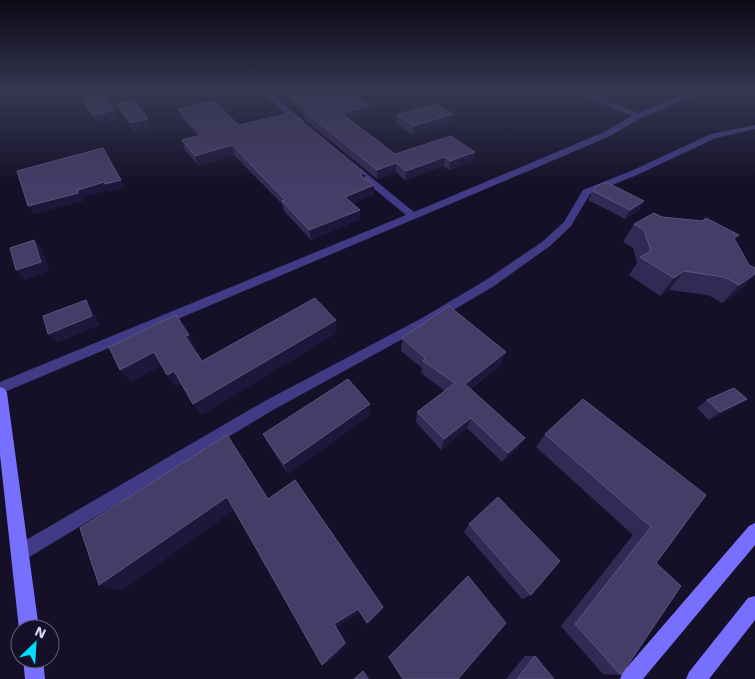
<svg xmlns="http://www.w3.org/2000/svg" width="755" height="679" viewBox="0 0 755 679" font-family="'Work Sans',sans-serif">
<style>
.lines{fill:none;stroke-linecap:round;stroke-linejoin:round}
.street{fill:#413b85;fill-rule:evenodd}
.secondary{fill:#776ffd;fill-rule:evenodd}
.wall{fill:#332955}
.shaded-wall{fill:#1f173b}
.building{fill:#453c67;stroke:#5d547f}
</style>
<rect width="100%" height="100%" fill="#151027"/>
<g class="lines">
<g class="street">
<polygon points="259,90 266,90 304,121 304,125 298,125"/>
<polygon points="573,90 582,90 638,113 696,90 706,90 641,118 610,136 559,158 0,394 0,382 406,215 350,169 350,165 356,165 414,212 604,132 632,116"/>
<polygon points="755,125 755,129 716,138 637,175 590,194 571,226 550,246 494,286 430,324 273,410 26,559 20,562 14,559 11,553 14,547 263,402 422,318 486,280 542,242 564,222 583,190 631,171 711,134"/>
</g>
<g class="secondary">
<polygon points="0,387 5,389 7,393 39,629 20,629 20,631 19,629 0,455"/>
<polygon points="755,523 755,545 643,679 620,679 623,672 749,526"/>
<polygon points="755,596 755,620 709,679 686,679 689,672 748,598"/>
<polygon points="23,659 43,659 45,679 25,679"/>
</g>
</g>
<g class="wall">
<polygon points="277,90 347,90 369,106 369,114 349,119 395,154 475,152 473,161 449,170 444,166 405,180 396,172 377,179 304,119 303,113"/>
<polygon points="509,90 525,90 515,93"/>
<polygon points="117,104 148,119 152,128 135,132 121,113"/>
<polygon points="178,109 239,125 365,173 365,178 374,195 353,203 360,219 311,240 284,211 282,204 234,155 199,166 185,150 182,140 198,136 182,118"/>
<polygon points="453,114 452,123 413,135 396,124 397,115"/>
<polygon points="593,191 644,201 639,211 625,219 588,200"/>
<polygon points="662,217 735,240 742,289 722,303 708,295 669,290 660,296 629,275 637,263 633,248 623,242 634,224"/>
<polygon points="402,338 501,365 470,389 525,438 518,448 502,462 467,428 441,450 416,422 417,412 445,391 421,373 422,368 401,351"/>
<polygon points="747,399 735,407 709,420 697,408 707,400"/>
<polygon points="370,404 370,415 288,474 269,445 263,434"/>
<polygon points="545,434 706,495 656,563 621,675 603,674 561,626 633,535 536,447"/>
<polygon points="469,524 531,595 522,599 464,532"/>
<polygon points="468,576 458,679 402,679 388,657"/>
<polygon points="525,656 535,656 554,679 506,679"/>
</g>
<g class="shaded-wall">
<polygon points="215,90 229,90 216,94"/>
<polygon points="515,90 525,90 515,93"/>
<polygon points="369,106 369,114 342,122 341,113"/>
<polygon points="115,110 119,119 98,124 93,116"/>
<polygon points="453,114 452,123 413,135 413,126"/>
<polygon points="148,119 152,128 135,132 131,123"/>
<polygon points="232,145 234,155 199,166 195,156"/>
<polygon points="475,152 473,161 449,170 450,161"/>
<polygon points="445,157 444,166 405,180 406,171"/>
<polygon points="396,163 396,172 377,179 377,170"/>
<polygon points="365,173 365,183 360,175"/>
<polygon points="121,180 125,188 110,192 109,190 83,198 84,201 34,214 28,206 104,182"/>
<polygon points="374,185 374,195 346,206 345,197"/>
<polygon points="644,201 639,211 625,219 630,210"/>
<polygon points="360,210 360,219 311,240 309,230"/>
<polygon points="34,240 42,249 49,271 25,280 16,270"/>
<polygon points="684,271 669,290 660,296 674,278"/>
<polygon points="755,274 755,275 742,289 722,303 739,285"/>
<polygon points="86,300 93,309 100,325 57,343 48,334"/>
<polygon points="336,320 337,333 202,415 193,404"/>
<polygon points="189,335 196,348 193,349 185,336"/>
<polygon points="154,352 163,365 131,382 120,370"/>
<polygon points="506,352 501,365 461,395 465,384"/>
<polygon points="174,371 182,383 176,387 167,375"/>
<polygon points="747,399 735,407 709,420 720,412"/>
<polygon points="370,404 370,415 288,474 284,464"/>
<polygon points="471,418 467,428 441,450 444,439"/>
<polygon points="227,435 237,449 275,510 268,499"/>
<polygon points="525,438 518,448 502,462 508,453"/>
<polygon points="227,497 237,508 121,591 99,585"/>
<polygon points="383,607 382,611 367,626 367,623"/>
<polygon points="358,609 359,613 337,627 348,644 327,664 322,665 334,624"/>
<polygon points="364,670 370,679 368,679 363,671"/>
</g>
<g class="building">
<polygon points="285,90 347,90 369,106 341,113 395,154 451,136 475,152 450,161 445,157 406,171 396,163 377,170 303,110 307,109"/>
<polygon points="104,95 115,110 93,116 83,99"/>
<polygon points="134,100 148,119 131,123 117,104"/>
<polygon points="213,101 239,125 292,113 365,173 360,175 374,185 345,197 360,210 309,230 282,201 285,200 232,145 195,156 182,140 202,135 178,109"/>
<polygon points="435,104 453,114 413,126 397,115"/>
<polygon points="103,148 121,180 105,184 104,182 78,190 78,193 28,206 17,171"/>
<polygon points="606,182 644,201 630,210 593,191 596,186"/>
<polygon points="654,213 662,217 702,221 706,218 739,235 734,238 749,265 755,268 755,274 739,285 724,277 684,271 674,278 640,257 651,251 644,230 634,224"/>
<polygon points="34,240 41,262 16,270 10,248"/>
<polygon points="315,298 336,320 193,404 174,371 167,375 154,352 120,370 109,347 176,315 189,335 185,336 202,361"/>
<polygon points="86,300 92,316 48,334 43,316"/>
<polygon points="449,306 506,352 465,384 525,438 508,453 471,418 444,439 417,412 455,383 423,361 425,358 402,338"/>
<polygon points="348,379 370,404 284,464 263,434"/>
<polygon points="734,388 747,399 720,412 707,400"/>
<polygon points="583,399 706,495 656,563 681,586 621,675 575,624 651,527 545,434"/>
<polygon points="227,435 268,499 295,480 383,607 367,623 358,609 334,624 345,643 322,665 227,497 99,585 80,528"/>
<polygon points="498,497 560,561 531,595 469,524"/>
<polygon points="468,576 506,623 458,679 403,679 389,657"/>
<polygon points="535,656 554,679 517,679"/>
<polygon points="363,671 368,679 354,679"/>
</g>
<linearGradient id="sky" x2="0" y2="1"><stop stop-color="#0c0915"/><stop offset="0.49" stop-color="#353752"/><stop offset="1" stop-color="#353752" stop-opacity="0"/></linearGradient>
<rect width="755" height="185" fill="url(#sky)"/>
<g transform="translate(35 644) rotate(25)"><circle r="24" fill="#151027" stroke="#655f7d"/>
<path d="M0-4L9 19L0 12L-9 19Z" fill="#05dbfc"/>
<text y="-8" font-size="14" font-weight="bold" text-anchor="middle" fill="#dcd6fe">N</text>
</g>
</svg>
